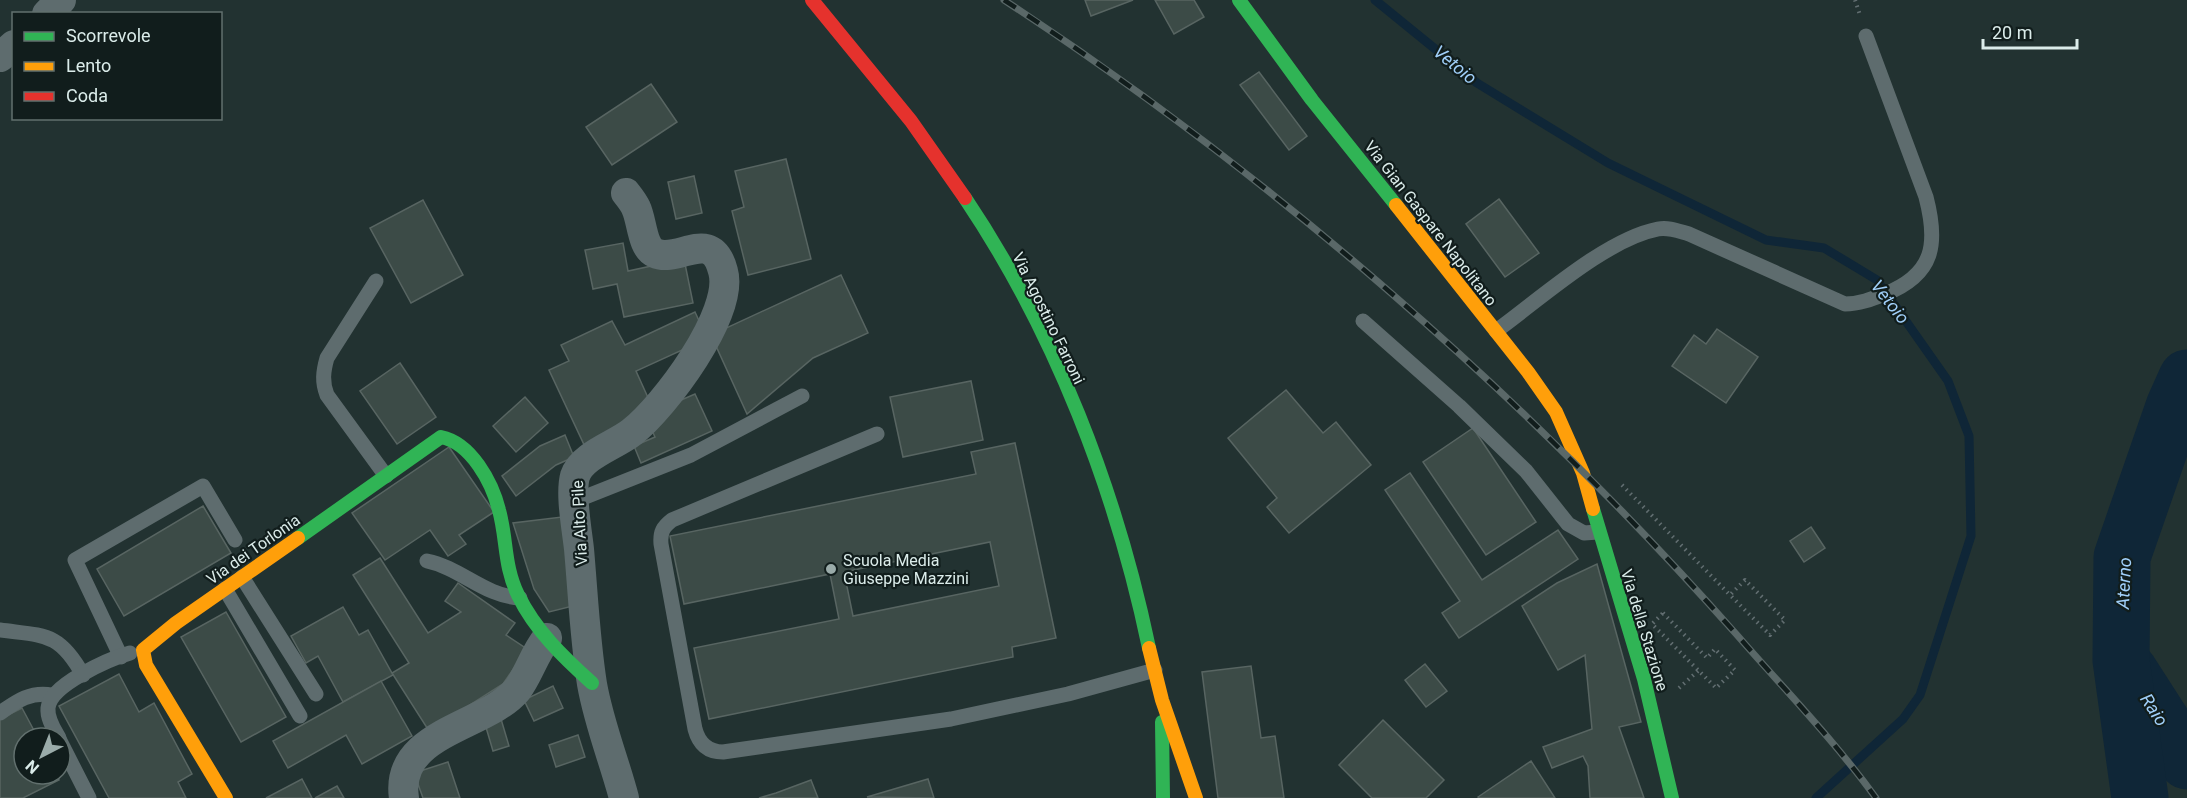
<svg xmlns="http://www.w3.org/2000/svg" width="2187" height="798" viewBox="0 0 2187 798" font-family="Roboto,sans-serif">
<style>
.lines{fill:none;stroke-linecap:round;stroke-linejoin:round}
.stream{stroke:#0f2637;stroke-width:9}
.river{stroke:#0f2637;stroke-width:57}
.building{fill:#3c4b47;stroke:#586562;stroke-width:1.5;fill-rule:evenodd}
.path{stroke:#626e71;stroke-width:4;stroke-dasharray:1.5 4.5;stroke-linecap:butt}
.lane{stroke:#5e6c6e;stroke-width:15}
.street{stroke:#5e6c6e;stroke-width:30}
.fast{stroke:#30b455;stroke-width:14}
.slow{stroke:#ff9f0a;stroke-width:14}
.jam{stroke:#e5322d;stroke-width:14}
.rail-casing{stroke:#5a6868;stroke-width:7}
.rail{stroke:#111d1c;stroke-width:4.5;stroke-dasharray:14;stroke-linecap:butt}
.poi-dot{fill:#9aaba9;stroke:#111d1c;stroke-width:2}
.labels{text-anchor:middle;stroke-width:4.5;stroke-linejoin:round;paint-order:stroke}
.street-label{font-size:16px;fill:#dbecea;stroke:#111d1c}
.poi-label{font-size:16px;fill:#dbecea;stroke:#111d1c;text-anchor:start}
.water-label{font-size:18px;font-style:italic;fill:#a0cff9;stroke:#111d1c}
</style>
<rect width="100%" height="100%" fill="#223231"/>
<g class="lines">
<polyline class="stream" points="1375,0 1477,83 1608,163 1766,240 1824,248 1877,280 1948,381 1969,436 1971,536 1920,695 1903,719 1816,798"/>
<g class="river">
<polyline points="2129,671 2187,761"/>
<polyline points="2140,798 2121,660 2122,557 2174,407 2187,378"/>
</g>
</g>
<g class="building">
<polygon points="1085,0 1133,0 1091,16"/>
<polygon points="1155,0 1194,0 1204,17 1174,34"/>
<polygon points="1259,72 1307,136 1289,150 1240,85"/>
<polygon points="651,84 677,122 612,165 586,127"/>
<polygon points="786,159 811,259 748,275 732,211 744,207 735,171"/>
<polygon points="694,176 702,213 676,219 668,182"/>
<polygon points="1499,199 1539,253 1505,277 1466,224"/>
<polygon points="423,200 463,275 411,303 370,228"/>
<polygon points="623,243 628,271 684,259 693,303 624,317 617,284 593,289 585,250"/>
<polygon points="841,275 868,333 813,358 747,414 711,335"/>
<polygon points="695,312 701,325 691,346 636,371 650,402 587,451 549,370 569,361 561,345 612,321 625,345"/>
<polygon points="1717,329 1758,357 1726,403 1672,366 1694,335 1706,344"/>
<polygon points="400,363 436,417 397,444 360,391"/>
<polygon points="971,381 983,440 903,457 890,397"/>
<polygon points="1286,390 1323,433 1336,422 1371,465 1289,533 1267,507 1277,498 1228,438"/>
<polygon points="695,394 712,431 641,463 634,446 655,437 650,426 672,404"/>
<polygon points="525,397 548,423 516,452 493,426"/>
<polygon points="1473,428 1536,522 1486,555 1423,462"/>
<polygon points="565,435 574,457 556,465 516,496 502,476 540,446"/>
<path d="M 1015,443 L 1056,638 L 1012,647 L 1013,657 L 709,719 L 694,648 L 839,619 L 830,574 L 684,604 L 670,536 L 976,474 L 971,452 ZM 990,542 L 999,586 L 853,616 L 844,572 Z"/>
<polygon points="449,447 494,512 459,535 466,544 448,556 430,530 385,560 352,513"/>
<polygon points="1410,473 1482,580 1558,530 1578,559 1459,638 1442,613 1460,601 1385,490"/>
<polygon points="203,506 231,553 124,616 97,569"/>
<polygon points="562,517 577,605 549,612 534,589 513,523"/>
<polygon points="1811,527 1825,548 1804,562 1790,541"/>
<polygon points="380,558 428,633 461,612 445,601 458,583 515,623 506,635 527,649 503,684 429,731 392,673 409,663 353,575"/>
<polygon points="1597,564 1641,722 1619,727 1644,798 1590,798 1588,766 1583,756 1552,768 1543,747 1592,729 1585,655 1558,670 1522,606 1557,583"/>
<polygon points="343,607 359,635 368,630 393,675 343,702 318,656 306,663 291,636"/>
<polygon points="226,612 286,717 241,742 181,637"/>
<polygon points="1425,664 1447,691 1426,707 1405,680"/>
<polygon points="1251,666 1261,738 1275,736 1284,798 1218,798 1202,672"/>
<polygon points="119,674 139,712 154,703 192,774 178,782 186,798 109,798 59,706"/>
<polygon points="381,681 412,736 362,764 346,735 288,768 273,741"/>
<polygon points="553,686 563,708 534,721 524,700"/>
<polygon points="22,708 38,738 24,738 24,774 56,774 59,780 23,798 0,798 0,719"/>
<polygon points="501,719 509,746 493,751 485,724"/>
<polygon points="1383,720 1444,780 1426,798 1372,798 1339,765"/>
<polygon points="578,735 585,757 556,767 549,745"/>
<polygon points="1531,761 1555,798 1479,798 1478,797"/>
<polygon points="448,762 460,798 423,798 414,773"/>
<polygon points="302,779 312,798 266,798"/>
<polygon points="928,779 934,798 867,797"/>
<polygon points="811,780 818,798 759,798 776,793"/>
<polygon points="337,786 344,798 315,798"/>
</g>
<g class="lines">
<g class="path">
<polyline points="1855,0 1860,15"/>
<polyline points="1622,485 1730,595 1745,580 1785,620 1770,635 1730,595"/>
<polygon points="1663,613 1707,658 1715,649 1735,670 1716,688 1652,624"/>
<polyline points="1679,688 1698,671"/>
</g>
<g class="lane">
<path d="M 376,281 L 327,358 C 323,372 322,382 327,395 L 386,476"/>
<polyline points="1363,321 1459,406 1526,471 1568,524 1584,533 1598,532"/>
<path d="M 1496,331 C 1539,300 1606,239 1658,229 C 1669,227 1678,231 1689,234 L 1845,304 C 1859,304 1872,299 1885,294 C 1935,274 1938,243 1926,197 L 1866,36"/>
<path d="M 877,434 L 672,520 C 663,527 660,532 661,544 L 695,729 C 699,744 708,752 723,752 L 951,719 L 1068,694 L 1155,670"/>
<polyline points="575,501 691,455 802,396"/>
<path d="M 427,561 C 461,568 484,596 520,598"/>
<polyline points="242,577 316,694"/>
<polyline points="225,589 300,716"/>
<path d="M 0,630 C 45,636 59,632 83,675"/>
<polyline points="121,657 75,560 203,486 235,540"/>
<path d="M 0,713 C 17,701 31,691 52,695"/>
<path d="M 59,738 C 54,729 47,719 48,708 C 50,685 109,659 130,653"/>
<polyline points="60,741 89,798"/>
</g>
<g class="street">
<polyline points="47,14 61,0"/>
<polyline points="0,57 14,45"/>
<path d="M 404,798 C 394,732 486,727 517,690 C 529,674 534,654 547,638"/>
<path d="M 624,798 C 614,760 599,724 592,684 C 585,640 583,594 579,549 C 577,530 570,494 575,476 C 582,455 616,445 632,432 C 664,407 735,313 723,271 C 711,226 679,264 655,253 C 642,248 642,220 636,208 C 634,203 630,198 626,193"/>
</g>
<g class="fast">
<polyline points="1239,0 1312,100 1396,205"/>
<path d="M 965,198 C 1055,332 1116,490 1149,648"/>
<polyline points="1593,509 1644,679 1672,798"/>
<path d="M 298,538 L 441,437 C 471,443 492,482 499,510 C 507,539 504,567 518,595 C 535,630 563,657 592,683"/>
<polyline points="1162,722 1163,798"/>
</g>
<g class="slow">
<polyline points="1396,205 1528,372 1556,412 1583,473 1593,509"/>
<polyline points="1149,648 1162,700 1196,798"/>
<polyline points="226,798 146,665 143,650 176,623 298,538"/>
</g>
<polyline class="jam" points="812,0 911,121 965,198"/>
<g class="rail-casing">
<path id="rail" d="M 1004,0 C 1274,177 1522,393 1737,635 C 1784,689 1834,740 1876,798"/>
</g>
<use href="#rail" class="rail"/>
</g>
<circle class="poi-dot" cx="831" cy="569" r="6"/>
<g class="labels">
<g class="street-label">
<text transform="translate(1431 223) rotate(52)" y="6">Via Gian Gaspare Napolitano</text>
<text transform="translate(1049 318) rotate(64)" y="6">Via Agostino Farroni</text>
<text transform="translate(579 523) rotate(-93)" y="6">Via Alto Pile</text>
<text transform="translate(253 549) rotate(-35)" y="6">Via dei Torlonia</text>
<text transform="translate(1645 630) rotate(73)" y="6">Via della Stazione</text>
</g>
<g class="poi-label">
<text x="843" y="566">Scuola Media<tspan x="843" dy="18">Giuseppe Mazzini</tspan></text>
</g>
<g class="water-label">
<text transform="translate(1455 65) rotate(39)" y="6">Vetoio</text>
<text transform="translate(1890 302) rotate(52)" y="6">Vetoio</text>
<text transform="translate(2124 583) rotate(-87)" y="6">Aterno</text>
<text transform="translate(2154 710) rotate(57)" y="6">Raio</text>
</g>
</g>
<rect x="12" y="12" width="210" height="108" fill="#111d1c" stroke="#62706e" stroke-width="1.5"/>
<rect x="24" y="32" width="30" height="9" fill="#30b455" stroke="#62706e" stroke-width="1.5"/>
<text x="66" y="42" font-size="18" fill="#dbecea">Scorrevole</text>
<rect x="24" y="62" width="30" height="9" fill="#ff9f0a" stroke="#62706e" stroke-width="1.5"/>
<text x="66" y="72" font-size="18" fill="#dbecea">Lento</text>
<rect x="24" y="92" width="30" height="9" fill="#e5322d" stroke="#62706e" stroke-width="1.5"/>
<text x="66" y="102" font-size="18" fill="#dbecea">Coda</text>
<g transform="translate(42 756) rotate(222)"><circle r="28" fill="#111d1c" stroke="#62706e" stroke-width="1.5"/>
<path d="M0-4.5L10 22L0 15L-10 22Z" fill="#9aaba9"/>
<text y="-9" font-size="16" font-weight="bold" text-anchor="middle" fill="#dbecea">N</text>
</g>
<path d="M1983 39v9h94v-9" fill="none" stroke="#dbecea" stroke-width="3"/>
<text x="1992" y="39" font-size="18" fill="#dbecea" stroke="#111d1c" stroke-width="4.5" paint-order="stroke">20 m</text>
</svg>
